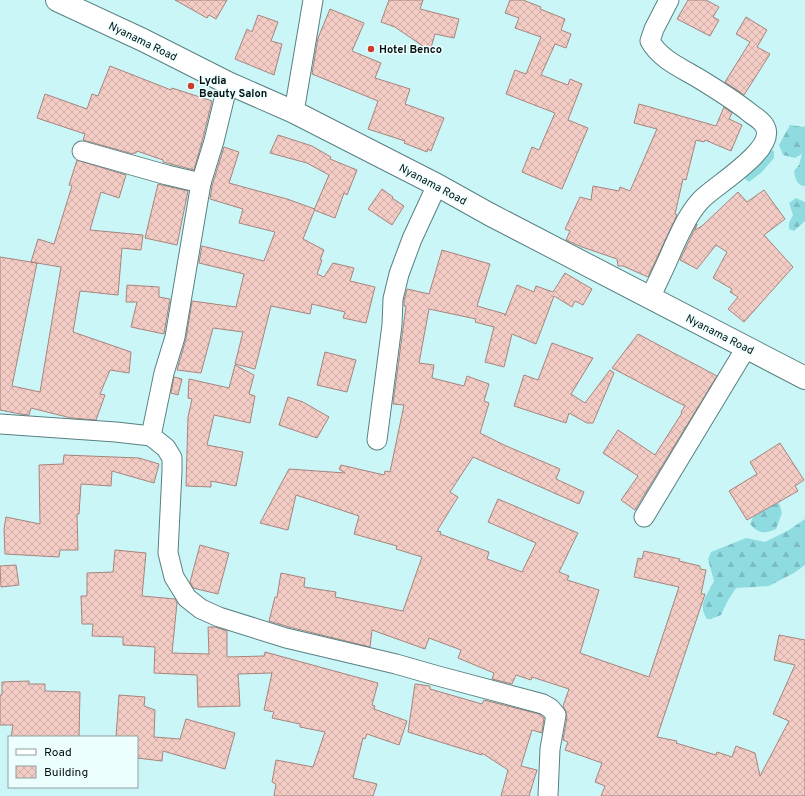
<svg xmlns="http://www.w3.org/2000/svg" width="805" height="796" viewBox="0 0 805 796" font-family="Overpass,sans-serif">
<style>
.forest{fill:url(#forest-firs)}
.building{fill:url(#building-cross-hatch);stroke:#a7847d}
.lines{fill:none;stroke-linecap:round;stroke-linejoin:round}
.street-casing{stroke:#588082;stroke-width:21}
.secondary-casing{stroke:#588082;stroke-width:24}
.street{stroke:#fff;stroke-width:19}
.secondary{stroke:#fff;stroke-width:22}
.poi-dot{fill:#ca3e28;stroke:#edfefe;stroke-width:1.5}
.labels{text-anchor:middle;stroke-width:3;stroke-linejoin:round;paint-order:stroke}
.street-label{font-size:11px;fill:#031213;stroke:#edfefe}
.poi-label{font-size:11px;font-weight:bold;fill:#031213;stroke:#edfefe;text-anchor:start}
</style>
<defs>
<pattern id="forest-firs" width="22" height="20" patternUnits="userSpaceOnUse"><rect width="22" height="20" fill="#8fdce0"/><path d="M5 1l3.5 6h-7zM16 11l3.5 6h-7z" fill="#7abcbf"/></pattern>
<pattern id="building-cross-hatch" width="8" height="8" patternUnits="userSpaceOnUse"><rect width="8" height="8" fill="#f3cdc5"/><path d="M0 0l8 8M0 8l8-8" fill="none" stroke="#cfafa8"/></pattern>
</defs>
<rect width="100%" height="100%" fill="#cbf6f8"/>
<g class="forest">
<path d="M 790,125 L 804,127 L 805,125 L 805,186 C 797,186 795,178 794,171 L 799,165 L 802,154 L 795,158 L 783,155 L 779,145 Z"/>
<polygon points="769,150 774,151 774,158 762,172 749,182 745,179 746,174"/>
<polygon points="796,198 805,202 805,221 794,231 789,229 789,223 793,215 789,203"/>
<path d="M 779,503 L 782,513 L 776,529 C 764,534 759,534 750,524 L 755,512 L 770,505 Z"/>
<path d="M 805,519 L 805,565 L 794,573 L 769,586 L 736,588 L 727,602 L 721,615 L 711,619 L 707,619 C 697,604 707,596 714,581 L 708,559 L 711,552 L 746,538 L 765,542 L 789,530 Z"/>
</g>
<g class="building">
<polygon points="175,0 227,0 216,19 209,15 207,18"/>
<polygon points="389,0 423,0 420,9 459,19 454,38 435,34 430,51 395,27 381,22"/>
<polygon points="510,0 523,0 541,7 540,9 565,19 561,30 571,34 566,48 555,44 541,75 568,85 570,79 582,84 568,120 588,128 562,189 522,172 532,147 539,150 555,113 506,94 515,70 526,74 541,37 515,28 519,18 505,13"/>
<polygon points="688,0 706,0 719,7 713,17 719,20 710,36 677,19"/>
<polygon points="330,9 364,23 352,51 381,63 375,78 410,89 405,104 444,118 431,151 428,149 427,152 404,143 405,141 368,129 378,101 312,74 318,38"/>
<polygon points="258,15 278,22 271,41 282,44 274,75 235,59 247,29 252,32"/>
<polygon points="746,17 767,30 757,47 770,54 744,95 725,82 750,42 736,34"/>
<polygon points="110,66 171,90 172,88 212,101 203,138 194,170 163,162 163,160 137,151 136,153 133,153 133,154 83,140 85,134 37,118 45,94 87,109 92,94 98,96"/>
<polygon points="639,104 716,126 724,107 732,113 729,119 742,125 731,151 705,140 704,142 696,140 686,180 683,179 675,214 677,215 648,277 623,266 618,266 617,259 582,247 566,240 570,231 565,229 580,197 591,200 593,186 619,191 620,187 630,191 657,129 634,123"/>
<polygon points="278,135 312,146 331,157 330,159 357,170 347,195 344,193 335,218 314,210 329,175 307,163 270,153"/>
<polygon points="224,147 239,152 229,183 287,199 315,209 303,239 324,250 320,260 322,260 317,274 324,277 333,263 354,268 350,281 375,287 366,323 343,318 345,312 312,304 310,314 271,306 255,369 235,364 243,332 213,328 201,373 177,370 186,339 192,301 236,307 244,274 199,263 202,246 264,261 275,232 239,223 243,209 210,199 212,186"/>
<polygon points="77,160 126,175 119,198 101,192 90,230 143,235 141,250 122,248 118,295 80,291 73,332 131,352 129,373 110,370 100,394 105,395 96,420 71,418 31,408 29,415 20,414 0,410 0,257 37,263 12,386 40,392 61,267 31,262 38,239 54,244 72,186 69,185"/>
<polygon points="158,184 188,191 177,245 145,238"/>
<polygon points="382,189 393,197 392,198 404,206 392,225 368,209"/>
<polygon points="764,190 785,219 764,235 793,267 744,322 728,309 738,297 730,292 732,289 713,278 727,252 716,245 697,269 680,260 697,224 695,230 702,226 738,192 747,202"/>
<polygon points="442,250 490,264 477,306 505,314 505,316 517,285 534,292 536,286 553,292 565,273 592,289 583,305 575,301 572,307 554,296 536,344 512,334 504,367 485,362 494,327 475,322 476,319 429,309 419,363 434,365 432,378 464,386 467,376 489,384 484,401 489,403 480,433 504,445 560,469 556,479 584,492 579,504 473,457 450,492 458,497 437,531 441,532 440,534 489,552 487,559 522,572 536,543 488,522 498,499 578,533 559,572 569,576 567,580 599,590 580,653 649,677 679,587 634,577 638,558 642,559 644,551 680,559 679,561 700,566 700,569 706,570 701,594 705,594 657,737 677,741 676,743 716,755 717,752 732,757 736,746 755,753 760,776 789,721 773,714 795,665 774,660 779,635 805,640 805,796 601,796 605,786 595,782 602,763 565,750 568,742 563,740 567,717 566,712 563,706 569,689 532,677 531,680 516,675 512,684 492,679 494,673 458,658 461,650 429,638 425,649 372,630 370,647 289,627 269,621 275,597 277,597 281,573 305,578 304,587 336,592 335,597 403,611 422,557 396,549 397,546 354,534 359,516 296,495 288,530 260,523 289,469 345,473 339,469 341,465 384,475 385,471 390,472 404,405 393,404 406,306 404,306 404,301 407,289 429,294"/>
<polygon points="127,285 159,287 159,297 170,299 164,334 131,327 137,302 126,302"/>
<polygon points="638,334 717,376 635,510 621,500 638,476 603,453 618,430 655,455 682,413 681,412 685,406 612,368"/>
<polygon points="552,343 593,358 571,394 585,403 610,370 614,373 593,423 587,423 569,413 566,423 514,406 524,375 538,380"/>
<polygon points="325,352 356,360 347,392 317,385"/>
<polygon points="235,365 254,375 249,394 255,396 250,423 214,415 207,445 243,452 236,486 211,481 211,487 186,486 188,417 192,399 188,398 189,379 229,388"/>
<polygon points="174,377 182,379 178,395 171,393"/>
<polygon points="288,397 303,402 329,417 317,438 279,425"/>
<polygon points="780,443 804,480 795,486 798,491 747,520 729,491 757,474 750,462"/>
<polygon points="64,455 139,458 159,464 154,483 112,471 111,486 81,484 79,514 77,514 78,550 60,550 59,557 5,554 4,529 6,517 40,524 39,465 63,464"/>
<polygon points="200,545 229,553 218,594 193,588 190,582"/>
<polygon points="115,550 146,553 142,596 175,599 177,603 172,653 209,654 208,627 215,627 227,631 227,657 264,656 265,652 378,683 372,705 375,706 374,709 407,721 399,745 367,734 365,739 363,738 353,778 377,784 373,796 274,796 276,784 272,782 276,760 313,767 325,732 300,727 300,724 272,718 274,712 264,710 272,673 238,674 240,706 198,707 197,675 154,673 155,647 123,645 123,637 92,636 93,624 82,624 81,596 87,596 87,573 113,572"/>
<polygon points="16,565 19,585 1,587 0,566"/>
<polygon points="29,681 29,684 45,684 45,691 80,692 79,737 11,737 13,725 0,725 0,695 2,695 2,682"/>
<polygon points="415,684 430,686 430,689 482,704 484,700 539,714 543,717 544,718 542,733 532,730 521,766 537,770 529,796 501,796 508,770 482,753 482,755 408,732"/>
<polygon points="119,695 145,697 144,706 155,710 154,737 180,739 186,719 235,733 225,769 163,751 162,761 137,758 137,737 116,737"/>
</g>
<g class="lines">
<g class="street-casing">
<g id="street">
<polyline points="294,112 313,0"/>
<polyline points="82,151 167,175 201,183 214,141 228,83"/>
<path d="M 650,298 C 658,281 666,265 673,248 C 681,231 689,212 702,199 C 715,185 780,148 764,125 C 761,120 755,117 750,113 C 734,100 716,89 698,78 C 681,68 660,59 650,41 L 654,29 L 669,0"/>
<polyline points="0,424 116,432 151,436 166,448 172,458 172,471 168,553 174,577 187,598 201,609 219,617 286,638 396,664 438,676 543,704 550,708 556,715 550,749 548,796"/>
<polyline points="151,436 164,373 175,337 201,183"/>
<polyline points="377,440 392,325 393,299 399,274 412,239 437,185"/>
<polyline points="644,517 746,348"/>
</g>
</g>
<g class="secondary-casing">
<polyline id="secondary" points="57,0 143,40 228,83 294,112 437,185 489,214 805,378"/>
</g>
<use href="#street" class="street"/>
<use href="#secondary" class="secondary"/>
</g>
<g class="poi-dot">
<circle cx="371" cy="49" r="4"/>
<circle cx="191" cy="86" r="4"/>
</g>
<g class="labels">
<g class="street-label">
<text transform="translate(143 41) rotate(26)" y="4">Nyanama Road</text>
<text transform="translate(433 184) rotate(28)" y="4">Nyanama Road</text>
<text transform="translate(720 334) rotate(27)" y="4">Nyanama Road</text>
</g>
<g class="poi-label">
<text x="379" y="53">Hotel Benco</text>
<text x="199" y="84">Lydia<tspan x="199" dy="13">Beauty Salon</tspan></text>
</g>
</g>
<rect x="8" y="736" width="130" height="52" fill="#edfefe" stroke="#8fa0a0"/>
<rect x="16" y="749" width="20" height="6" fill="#ffffff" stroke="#8fa0a0"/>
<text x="44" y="756" font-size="12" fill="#031213">Road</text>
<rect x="16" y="766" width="20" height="12" fill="url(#building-cross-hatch)" stroke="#8fa0a0"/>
<text x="44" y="776" font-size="12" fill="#031213">Building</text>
</svg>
